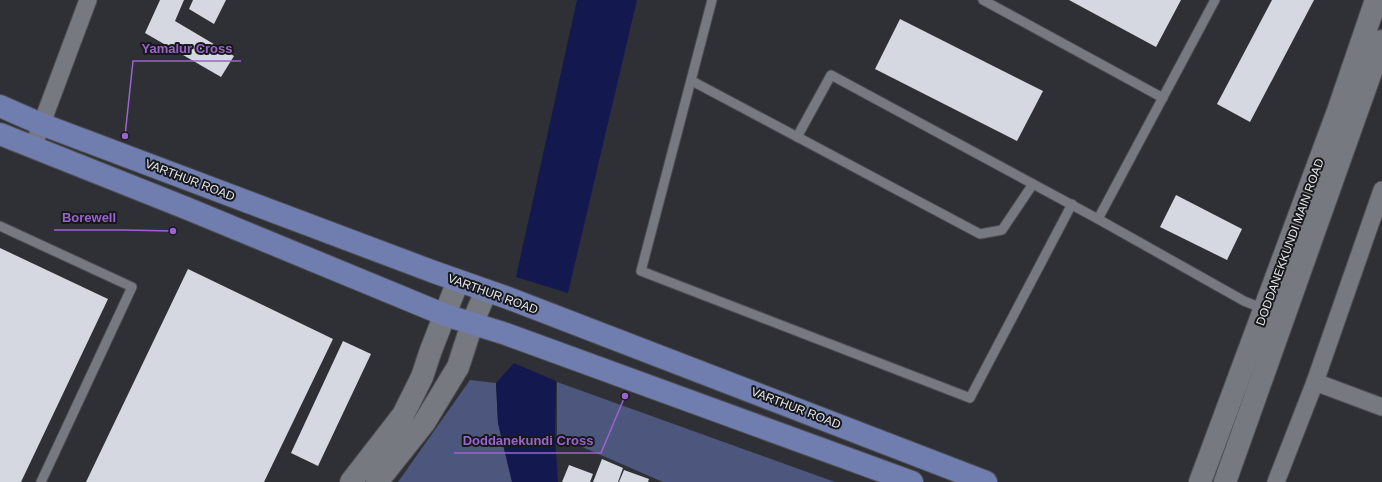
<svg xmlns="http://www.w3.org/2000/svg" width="1382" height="482" viewBox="0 0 1382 482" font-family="Arial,sans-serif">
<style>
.green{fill:#4d577d}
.water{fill:#13194f}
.building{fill:#d5d8e0}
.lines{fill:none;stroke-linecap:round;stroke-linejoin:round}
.service-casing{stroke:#4c4e53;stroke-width:11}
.minor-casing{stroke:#4c4e53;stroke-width:19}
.tertiary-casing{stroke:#4c4e53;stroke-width:24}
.primary-casing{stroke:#4c4e53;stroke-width:24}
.service{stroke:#777981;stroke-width:9}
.minor{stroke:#777981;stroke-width:17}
.tertiary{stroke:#777981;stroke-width:22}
.primary{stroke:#707daf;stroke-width:22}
.labels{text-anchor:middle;stroke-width:4;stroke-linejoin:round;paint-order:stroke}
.street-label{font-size:12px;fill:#e4e6ea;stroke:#17181b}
.leader{fill:none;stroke:#9a64cc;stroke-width:1.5}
.callout-dot{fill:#9a64cc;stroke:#17181b;stroke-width:1.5}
.callout-label{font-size:13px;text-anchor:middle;font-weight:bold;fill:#9a64cc;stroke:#17181b;stroke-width:4;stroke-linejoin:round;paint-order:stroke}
</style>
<rect width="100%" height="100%" fill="#2e3036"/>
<g class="green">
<polygon points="470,380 496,383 498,423 512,482 398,482"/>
<polygon points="557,382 835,482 663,482 557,436"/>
</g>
<g class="water">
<polygon points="577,0 637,0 568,293 516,277"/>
<polygon points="514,363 556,381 555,437 558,482 512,482 498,423 496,383"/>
</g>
<g class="building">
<polygon points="160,0 184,0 175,21 234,56 221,77 145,33"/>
<polygon points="193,0 226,0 214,24 189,9"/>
<polygon points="1069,0 1181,0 1156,47"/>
<polygon points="1272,0 1314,0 1250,122 1217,104"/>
<polygon points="900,19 1043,91 1017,141 875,69"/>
<polygon points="1176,195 1242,229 1227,260 1160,227"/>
<polygon points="0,248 108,299 21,482 0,482"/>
<polygon points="188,269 333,339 264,482 86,482"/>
<polygon points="343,341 371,354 318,466 291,453"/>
<polygon points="602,459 623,468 618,482 593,482"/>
<polygon points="569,465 593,474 590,482 562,482"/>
<polygon points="624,470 649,479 648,482 619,482"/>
</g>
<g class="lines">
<g class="service-casing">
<g id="service">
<polyline points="712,0 641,271 970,398 1072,204"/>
<polyline points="983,0 1163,98"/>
<polyline points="692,81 980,234 1002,230 1033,184"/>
<polyline points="797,137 831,75 1098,219 1244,301 1264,309"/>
<polyline points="1098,219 1215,0"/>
<polyline points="0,226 132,287 41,482"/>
</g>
</g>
<g class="minor-casing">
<g id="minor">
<polyline points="33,147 88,0"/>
<polyline points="1315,382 1382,407"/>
<polyline points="1276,482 1315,382 1382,190"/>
</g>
</g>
<g class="tertiary-casing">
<g id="tertiary">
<polyline points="351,482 403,415 422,377 431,350 458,281"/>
<polyline points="377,482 424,423 458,367 472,324 486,291"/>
<polyline points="1200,482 1338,111 1376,0"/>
<polyline points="1225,482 1382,41"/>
</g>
</g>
<g class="primary-casing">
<g id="primary">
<polyline points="0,106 41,124 434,272 508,298 986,482"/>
<polyline points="0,134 186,208 445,315 503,333 912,482"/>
</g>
</g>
<use href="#service" class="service"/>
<use href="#minor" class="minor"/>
<use href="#tertiary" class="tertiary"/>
<use href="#primary" class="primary"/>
</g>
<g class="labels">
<g class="street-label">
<text transform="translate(190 180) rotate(21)" y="4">VARTHUR ROAD</text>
<text transform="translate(1290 242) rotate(-70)" y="4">DODDANEKKUNDI MAIN ROAD</text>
<text transform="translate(493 294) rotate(20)" y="4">VARTHUR ROAD</text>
<text transform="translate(796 408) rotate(21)" y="4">VARTHUR ROAD</text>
</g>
</g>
<path class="leader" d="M125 136L133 61H241M173 231L124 230H54M625 396L601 453H454"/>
<g class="callout-dot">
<circle cx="125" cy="136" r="4"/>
<circle cx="173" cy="231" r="4"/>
<circle cx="625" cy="396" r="4"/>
</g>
<g class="callout-label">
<text x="187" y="53">Yamalur Cross</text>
<text x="89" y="222">Borewell</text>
<text x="528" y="445">Doddanekundi Cross</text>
</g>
</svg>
